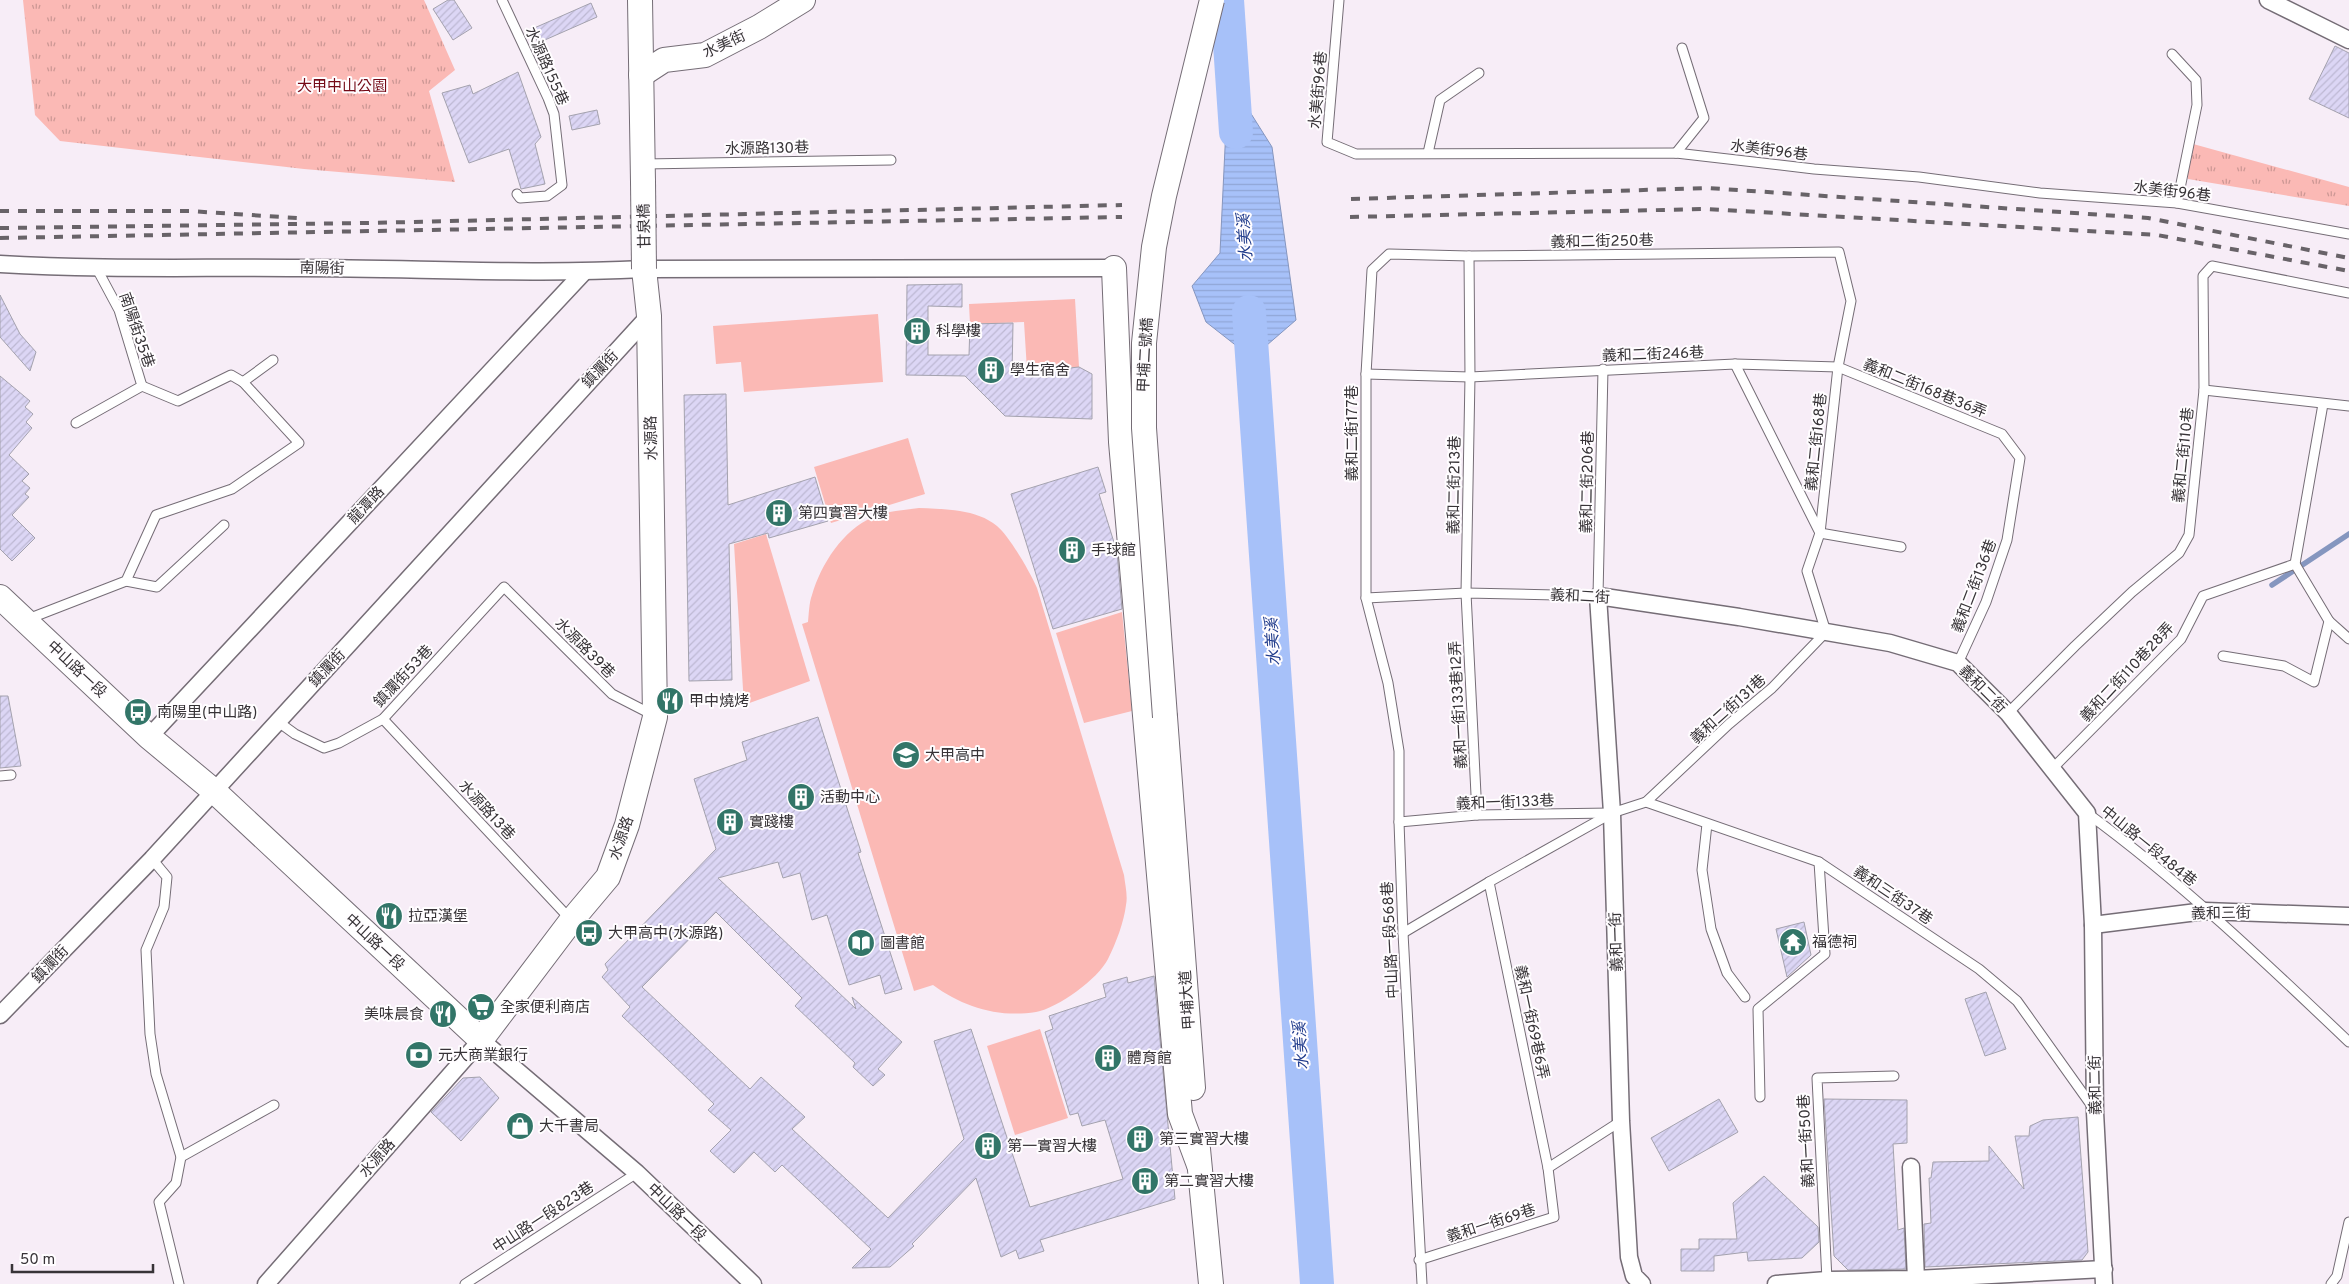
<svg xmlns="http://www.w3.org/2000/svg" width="2349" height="1284" viewBox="0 0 2349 1284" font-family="Overpass,'Noto Sans TC',sans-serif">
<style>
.grass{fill:#fbb9b5}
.park{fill:url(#park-tufts)}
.water{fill:url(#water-rules);stroke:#8596bf}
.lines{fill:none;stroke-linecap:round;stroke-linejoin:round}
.stream{stroke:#8596bf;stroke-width:5.5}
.river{stroke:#a7c1f9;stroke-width:34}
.building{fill:url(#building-hatch);stroke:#a4a2ae}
.lane-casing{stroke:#756d76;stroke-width:11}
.street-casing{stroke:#756d76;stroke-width:19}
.secondary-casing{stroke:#756d76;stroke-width:26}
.lane{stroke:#fff;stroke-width:9}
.street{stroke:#fff;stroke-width:16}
.secondary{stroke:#fff;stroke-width:24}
.rail{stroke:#686368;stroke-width:4;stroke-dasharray:9 9;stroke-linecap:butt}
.secondary-bridge-casing{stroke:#756d76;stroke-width:26;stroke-linecap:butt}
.secondary-bridge{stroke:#fff;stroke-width:24}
.labels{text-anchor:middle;stroke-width:4;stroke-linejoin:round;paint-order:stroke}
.street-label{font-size:15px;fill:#373337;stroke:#fffdff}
.park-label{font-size:15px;fill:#740a17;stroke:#fffdff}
.poi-label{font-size:15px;fill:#373337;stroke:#fffdff;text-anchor:start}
.water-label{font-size:16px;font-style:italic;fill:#213c8c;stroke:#fffdff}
</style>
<defs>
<pattern id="park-tufts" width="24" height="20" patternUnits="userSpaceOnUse" patternTransform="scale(1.25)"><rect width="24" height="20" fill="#fbb9b5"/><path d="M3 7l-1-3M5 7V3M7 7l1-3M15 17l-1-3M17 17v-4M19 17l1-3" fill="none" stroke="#cc9794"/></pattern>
<pattern id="water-rules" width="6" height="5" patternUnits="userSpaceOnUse" patternTransform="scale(1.25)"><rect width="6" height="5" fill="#a7c1f9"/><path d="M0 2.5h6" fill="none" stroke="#90a6d6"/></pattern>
<pattern id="building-hatch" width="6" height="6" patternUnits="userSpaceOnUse" patternTransform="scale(1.25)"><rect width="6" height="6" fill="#dcd6f5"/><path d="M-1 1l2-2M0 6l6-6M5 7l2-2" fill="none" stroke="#bdb8d3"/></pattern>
</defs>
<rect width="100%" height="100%" fill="#f7edf7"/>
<g class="grass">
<polygon points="1075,299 1079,367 1027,370 1024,322 970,324 969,304"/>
<polygon points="878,314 883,382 744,392 741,362 716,364 713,326"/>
<polygon points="908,438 925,494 831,523 814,467"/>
<path d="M 919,508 C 944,509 977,509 997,526 C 1010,537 1030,572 1037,588 L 1124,875 C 1125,884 1128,896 1126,905 C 1124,922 1116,943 1108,959 C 1098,979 1058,1008 1036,1012 C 998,1018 963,1007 933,985 L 914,991 L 802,624 L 808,622 C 809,613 809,603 812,595 C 821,564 843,530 873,517 C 887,511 904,510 919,508 Z"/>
<polygon points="766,534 810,681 744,705 734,544"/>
<polygon points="1122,612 1132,711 1084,723 1056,633"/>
<polygon points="1040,1029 1068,1118 1015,1135 987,1046"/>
</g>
<g class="park">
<polygon points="23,0 424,0 455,70 429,91 455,182 304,169 60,141 35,115"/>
<polygon points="2186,142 2349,187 2349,206 2188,179 2185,164"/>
</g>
<polygon class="water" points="1233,85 1272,147 1296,320 1252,358 1206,322 1192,286 1220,253 1226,127"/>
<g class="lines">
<polyline class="stream" points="2272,585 2349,534"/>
<g class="river">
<polyline points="1227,0 1236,132"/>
<polyline points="1249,312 1317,1284"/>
</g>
</g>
<g class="building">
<polygon points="448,0 454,0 472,28 453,40 433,9"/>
<polygon points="591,3 597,17 538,43 532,29"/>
<polygon points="2335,46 2349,53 2349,118 2309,99"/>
<polygon points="518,72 541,137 535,144 545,184 521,189 509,149 469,163 442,93 470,85 473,94"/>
<polygon points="597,110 600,124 572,130 569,116"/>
<polygon points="962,284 962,307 928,306 928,355 969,355 970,324 1013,323 1012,374 1079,367 1092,374 1092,419 1005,416 965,376 906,375 907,285"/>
<polygon points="0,295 20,334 36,352 30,371 0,337"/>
<polygon points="0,376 30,401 25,407 33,414 26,422 32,428 9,455 29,474 22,481 30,488 25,494 29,497 12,515 35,538 12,561 0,549"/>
<polygon points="726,394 728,505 815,477 828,521 769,538 768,533 729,544 732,680 689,681 684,395"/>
<polygon points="1098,467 1106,492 1099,494 1117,552 1122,609 1053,629 1011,494"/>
<polygon points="0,696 8,696 21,766 0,768"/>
<polygon points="818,717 861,852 858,853 902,989 885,994 880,975 849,985 827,915 812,920 800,873 783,878 778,862 718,878 856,1009 852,997 902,1042 878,1069 885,1075 873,1086 853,1067 855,1063 795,1006 802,998 716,912 642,987 750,1089 761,1077 805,1117 792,1129 888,1218 964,1139 934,1041 971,1029 1030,1207 1123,1179 1105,1120 1082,1126 1078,1113 1070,1115 1045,1032 1053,1029 1049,1016 1106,997 1103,984 1127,977 1128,983 1154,976 1175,1199 1040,1240 1044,1251 1019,1259 1016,1250 1001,1257 976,1178 912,1244 914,1246 890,1267 852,1268 871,1249 782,1165 775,1172 754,1152 734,1173 710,1151 731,1130 708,1110 714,1104 622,1016 630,1007 602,977 608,970 605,964 716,849 694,779 747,760 742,742"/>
<polygon points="1804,922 1811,955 1787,977 1776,929"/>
<polygon points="1986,992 2006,1049 1985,1056 1965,999"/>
<polygon points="480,1077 499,1098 461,1141 431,1112 463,1078"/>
<polygon points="1719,1099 1738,1132 1669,1171 1651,1138"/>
<polygon points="1824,1099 1907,1100 1907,1143 1893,1144 1898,1230 1904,1228 1906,1269 1848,1270 1834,1256"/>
<polygon points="2078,1117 2088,1252 2082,1260 1925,1267 1924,1224 1931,1223 1929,1178 1931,1178 1933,1162 1989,1161 1989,1146 2024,1189 2015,1136 2029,1136 2030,1126 2043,1120"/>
<polygon points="1764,1176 1818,1227 1819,1242 1802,1258 1748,1261 1747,1252 1714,1256 1714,1271 1681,1271 1681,1249 1699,1249 1699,1239 1737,1239 1733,1203"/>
</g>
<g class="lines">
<g class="lane-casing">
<g id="lane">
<polyline points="502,0 548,98 554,114 562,185 547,196 520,198 517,194"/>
<polyline points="1339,0 1327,142 1356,154 1676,153 1814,169 1919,177 2040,193 2177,203 2349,234"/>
<polyline points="2172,54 2196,80 2197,105 2177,203"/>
<polyline points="1428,153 1440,100 1479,73"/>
<polyline points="1676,153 1704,118 1682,48"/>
<polyline points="644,164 891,160"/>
<polyline points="1469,256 1470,377 1466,593 1477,815"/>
<polyline points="1735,364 1820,533 1901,547"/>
<polyline points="1366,374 1470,377 1735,364 1838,367 2002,434 2020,458 2007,540 1986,602 1958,663"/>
<polyline points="142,386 178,401 231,375 243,382"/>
<polyline points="2204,390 2349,406"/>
<polyline points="76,423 142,386 119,310 97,269"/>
<polyline points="2295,564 2323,404"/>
<polyline points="126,581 157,587 224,525"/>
<polyline points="1366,598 1466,593 1598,596 1603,369"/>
<polyline points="28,619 126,581 156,515 232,489 299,443 243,382 273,360"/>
<polyline points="2329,621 2349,639"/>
<polyline points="2008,713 2075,646 2132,592 2179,553 2189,535 2204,390 2203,276 2212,266 2349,293"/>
<polyline points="383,719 571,920"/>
<polyline points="277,721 295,734 324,748 339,743 383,719 504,587 612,694 653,715"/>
<polyline points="2052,769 2181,639 2203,596 2295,564 2329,621 2314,682 2284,666 2223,656"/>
<polyline points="0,776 11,775"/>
<path d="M 2087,813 C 2180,881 2265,962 2349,1042"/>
<polyline points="1399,822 1477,815 1611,813"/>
<polyline points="1707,824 1702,870 1711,929 1727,973 1745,997"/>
<polyline points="152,859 167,877 164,907 146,950 150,1034 156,1074 181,1157 176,1183 159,1202 179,1284"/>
<polyline points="1489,882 1548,1168"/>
<polyline points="1403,933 1489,882 1612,813 1646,802 1819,862 1979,969 2017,1001 2094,1109"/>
<polyline points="1760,1097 1758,1009 1825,954 1819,862"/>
<polyline points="181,1157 274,1105"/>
<polyline points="1419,1260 1554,1217 1548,1168 1621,1121"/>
<polyline points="1827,1280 1817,1078 1894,1076"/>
<polyline points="465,1284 637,1173"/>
<polyline points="1422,1284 1403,933 1399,822 1399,751 1388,683 1366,598 1366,374 1372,270 1389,254 1469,256 1839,252 1851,301 1838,367 1820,533 1807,571 1826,632 1772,688 1729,724 1646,802"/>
<polyline points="2331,1284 2337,1276 2349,1222"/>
</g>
</g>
<g class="street-casing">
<g id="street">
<polyline points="2268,0 2349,40"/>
<path d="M 0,264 C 100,270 199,267 299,268 C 415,268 530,275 644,269 L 1114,268"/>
<polyline points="149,737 583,273"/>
<polyline points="2093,925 2205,911 2349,916"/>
<polyline points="0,1015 152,859 649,316"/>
<polyline points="1911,1167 1916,1279"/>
<polyline points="266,1284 481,1040 637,1173 753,1284"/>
<polyline points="1642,1284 1634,1276 1629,1257 1621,1121 1612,813 1598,596 1739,617 1890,643 1958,663 2008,713 2087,813 2093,925 2095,1112 2104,1284"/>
<polyline points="1776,1284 1827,1280 1916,1279 2104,1269"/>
</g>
</g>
<g class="secondary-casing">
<g id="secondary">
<polyline points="640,0 643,182"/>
<polyline points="641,75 664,60 705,55 759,27 803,0"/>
<polyline points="1114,268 1121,442 1180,1114 1199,1165"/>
<polyline points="0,597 149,737 214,791 481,1040 571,921 608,877 627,825 655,717 649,316 644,269"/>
<polyline points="1165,717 1193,1088"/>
<polyline points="1198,1149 1211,1284"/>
</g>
</g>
<use href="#lane" class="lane"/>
<use href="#street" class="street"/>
<use href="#secondary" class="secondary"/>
<g class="rail">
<polyline points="1351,199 1708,188 2148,218 2349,258"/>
<polyline points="0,211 189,211 297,218"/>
<polyline points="1350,217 1706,209 2157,235 2349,271"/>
<polyline points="0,228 369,223 1122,205"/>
<polyline points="0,238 1122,217"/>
</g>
<g class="secondary-bridge-casing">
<g id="secondary-bridge">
<polyline points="643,182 644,269"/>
<polyline points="1165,717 1144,428 1144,343 1154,247 1164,196 1212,0"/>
</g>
</g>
<use href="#secondary-bridge" class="secondary-bridge"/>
</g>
<defs>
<g id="building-disc" transform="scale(1.4375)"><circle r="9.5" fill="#327568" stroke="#fffdff"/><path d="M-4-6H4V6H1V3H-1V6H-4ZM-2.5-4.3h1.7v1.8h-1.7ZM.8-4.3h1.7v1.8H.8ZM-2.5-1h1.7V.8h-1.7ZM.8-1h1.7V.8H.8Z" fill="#fff"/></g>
<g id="restaurant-disc" transform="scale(1.4375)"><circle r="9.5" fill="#327568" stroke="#fffdff"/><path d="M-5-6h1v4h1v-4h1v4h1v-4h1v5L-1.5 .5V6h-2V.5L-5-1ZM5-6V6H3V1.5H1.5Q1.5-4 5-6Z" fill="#fff"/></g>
<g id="bus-disc" transform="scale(1.4375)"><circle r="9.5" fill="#327568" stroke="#fffdff"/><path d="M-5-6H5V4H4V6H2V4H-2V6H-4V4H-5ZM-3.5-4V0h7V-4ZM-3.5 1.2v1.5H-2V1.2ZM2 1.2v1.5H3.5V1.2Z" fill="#fff"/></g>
<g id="school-disc" transform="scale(1.4375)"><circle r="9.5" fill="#327568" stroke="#fffdff"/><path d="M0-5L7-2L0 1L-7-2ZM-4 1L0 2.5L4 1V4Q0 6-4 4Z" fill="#fff"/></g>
<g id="temple-disc" transform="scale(1.4375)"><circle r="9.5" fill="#327568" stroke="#fffdff"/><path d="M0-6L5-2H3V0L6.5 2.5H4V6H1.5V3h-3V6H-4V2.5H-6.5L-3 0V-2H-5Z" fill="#fff"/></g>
<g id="library-disc" transform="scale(1.4375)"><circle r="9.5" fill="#327568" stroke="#fffdff"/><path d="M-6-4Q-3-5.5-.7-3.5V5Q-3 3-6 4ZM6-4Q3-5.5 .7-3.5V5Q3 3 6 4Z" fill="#fff"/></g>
<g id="supermarket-disc" transform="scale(1.4375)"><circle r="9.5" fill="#327568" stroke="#fffdff"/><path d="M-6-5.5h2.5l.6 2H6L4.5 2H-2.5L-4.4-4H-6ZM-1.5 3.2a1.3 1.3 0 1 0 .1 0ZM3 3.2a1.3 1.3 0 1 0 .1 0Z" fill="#fff"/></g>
<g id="bank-disc" transform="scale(1.4375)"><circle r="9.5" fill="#327568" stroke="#fffdff"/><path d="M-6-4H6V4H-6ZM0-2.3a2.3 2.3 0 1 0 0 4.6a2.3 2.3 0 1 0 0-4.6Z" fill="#fff"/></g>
<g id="shop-disc" transform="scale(1.4375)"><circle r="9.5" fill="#327568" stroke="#fffdff"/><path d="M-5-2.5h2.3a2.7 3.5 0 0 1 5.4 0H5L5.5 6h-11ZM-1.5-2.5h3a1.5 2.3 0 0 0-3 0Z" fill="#fff"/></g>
</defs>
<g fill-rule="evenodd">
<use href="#building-disc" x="917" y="331"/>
<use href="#building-disc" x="991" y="370"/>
<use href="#building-disc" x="779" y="513"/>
<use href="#building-disc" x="1072" y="550"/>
<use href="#restaurant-disc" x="670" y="701"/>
<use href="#bus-disc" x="138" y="712"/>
<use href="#school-disc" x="906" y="755"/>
<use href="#building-disc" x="801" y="797"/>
<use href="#building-disc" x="730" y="822"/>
<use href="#restaurant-disc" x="389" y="916"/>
<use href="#bus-disc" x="589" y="933"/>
<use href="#temple-disc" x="1793" y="942"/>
<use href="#library-disc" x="861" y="943"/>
<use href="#supermarket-disc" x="481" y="1007"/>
<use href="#restaurant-disc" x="443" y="1014"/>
<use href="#bank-disc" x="419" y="1055"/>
<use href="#building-disc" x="1108" y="1058"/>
<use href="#shop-disc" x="520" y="1126"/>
<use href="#building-disc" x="1140" y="1139"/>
<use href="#building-disc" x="988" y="1146"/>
<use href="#building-disc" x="1145" y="1181"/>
</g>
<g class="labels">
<g class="street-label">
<text transform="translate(724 44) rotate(-25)" y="5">水美街</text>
<text transform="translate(547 66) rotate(66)" y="5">水源路155巷</text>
<text transform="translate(1318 90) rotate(-85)" y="5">水美街96巷</text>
<text transform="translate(767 148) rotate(-1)" y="5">水源路130巷</text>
<text transform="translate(1769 150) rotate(7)" y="5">水美街96巷</text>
<text transform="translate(2172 191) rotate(7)" y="5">水美街96巷</text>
<text transform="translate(644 226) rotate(-91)" y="5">甘泉橋</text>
<text transform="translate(1602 241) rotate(-1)" y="5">義和二街250巷</text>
<text transform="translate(322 268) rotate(1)" y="5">南陽街</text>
<text transform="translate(137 330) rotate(71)" y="5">南陽街35巷</text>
<text transform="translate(1653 354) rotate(-2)" y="5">義和二街246巷</text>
<text transform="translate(1145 355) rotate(-87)" y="5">甲埔二號橋</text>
<text transform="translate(600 369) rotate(-47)" y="5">鎮瀾街</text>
<text transform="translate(1925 388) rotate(22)" y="5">義和二街168巷36弄</text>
<text transform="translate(1352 433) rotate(-90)" y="5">義和二街177巷</text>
<text transform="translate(651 438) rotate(-91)" y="5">水源路</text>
<text transform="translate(1816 442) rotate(-84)" y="5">義和二街168巷</text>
<text transform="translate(2183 455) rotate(-84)" y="5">義和二街110巷</text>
<text transform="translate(1587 482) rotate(-89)" y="5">義和二街206巷</text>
<text transform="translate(1454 485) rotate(-89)" y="5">義和二街213巷</text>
<text transform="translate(366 505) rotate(-47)" y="5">龍潭路</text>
<text transform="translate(1974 586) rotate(-69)" y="5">義和二街136巷</text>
<text transform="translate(1580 596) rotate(3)" y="5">義和二街</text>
<text transform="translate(585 648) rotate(45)" y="5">水源路39巷</text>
<text transform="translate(327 668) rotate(-47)" y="5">鎮瀾街</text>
<text transform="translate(77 669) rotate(43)" y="5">中山路一段</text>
<text transform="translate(2127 672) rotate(-47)" y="5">義和二街110巷28弄</text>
<text transform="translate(403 676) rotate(-47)" y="5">鎮瀾街53巷</text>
<text transform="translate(1983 689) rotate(45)" y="5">義和二街</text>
<text transform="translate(1458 705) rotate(-93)" y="5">義和一街133巷12弄</text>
<text transform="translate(1728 709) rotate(-42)" y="5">義和二街131巷</text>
<text transform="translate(1505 802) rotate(-2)" y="5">義和一街133巷</text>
<text transform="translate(487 810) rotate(47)" y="5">水源路13巷</text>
<text transform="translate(621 838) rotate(-71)" y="5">水源路</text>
<text transform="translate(2149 846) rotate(39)" y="5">中山路一段484巷</text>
<text transform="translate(1893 895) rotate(34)" y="5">義和三街37巷</text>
<text transform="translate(2221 913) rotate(-1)" y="5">義和三街</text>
<text transform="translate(1390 940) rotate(-93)" y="5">中山路一段568巷</text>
<text transform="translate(375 942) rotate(43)" y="5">中山路一段</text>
<text transform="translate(1616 942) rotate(-92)" y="5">義和一街</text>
<text transform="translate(50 964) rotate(-46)" y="5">鎮瀾街</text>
<text transform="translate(1187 1000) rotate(-94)" y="5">甲埔大道</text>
<text transform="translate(1532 1022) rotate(78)" y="5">義和一街69巷6弄</text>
<text transform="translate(2095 1085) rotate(-91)" y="5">義和二街</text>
<text transform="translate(1806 1141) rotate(-93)" y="5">義和一街50巷</text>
<text transform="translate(377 1158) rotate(-49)" y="5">水源路</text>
<text transform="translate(677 1212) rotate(44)" y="5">中山路一段</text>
<text transform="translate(543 1217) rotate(-33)" y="5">中山路一段823巷</text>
<text transform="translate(1491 1223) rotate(-18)" y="5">義和一街69巷</text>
</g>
<g class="park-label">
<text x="342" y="91">大甲中山公園</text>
</g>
<g class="poi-label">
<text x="936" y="336">科學樓</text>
<text x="1010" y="375">學生宿舍</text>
<text x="798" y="518">第四實習大樓</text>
<text x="1091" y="555">手球館</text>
<text x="689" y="706">甲中燒烤</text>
<text x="157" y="717">南陽里(中山路)</text>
<text x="925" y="760">大甲高中</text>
<text x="820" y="802">活動中心</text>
<text x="749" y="827">實踐樓</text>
<text x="408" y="921">拉亞漢堡</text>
<text x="608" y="938">大甲高中(水源路)</text>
<text x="1812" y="947">福德祠</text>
<text x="880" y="948">圖書館</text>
<text x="500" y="1012">全家便利商店</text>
<text x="424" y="1019" text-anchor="end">美味晨食</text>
<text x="438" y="1060">元大商業銀行</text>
<text x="1127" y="1063">體育館</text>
<text x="539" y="1131">大千書局</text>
<text x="1159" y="1144">第三實習大樓</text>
<text x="1007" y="1151">第一實習大樓</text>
<text x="1164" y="1186">第二實習大樓</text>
</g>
<g class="water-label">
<text transform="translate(1244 238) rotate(-94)" y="6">水美溪</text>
<text transform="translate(1272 642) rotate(-94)" y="6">水美溪</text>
<text transform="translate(1300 1046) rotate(-94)" y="6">水美溪</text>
</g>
</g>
<path d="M12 1264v8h141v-8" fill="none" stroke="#373337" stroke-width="2.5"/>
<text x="20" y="1264" font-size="15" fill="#373337" stroke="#fffdff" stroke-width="4" paint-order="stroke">50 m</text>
</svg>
